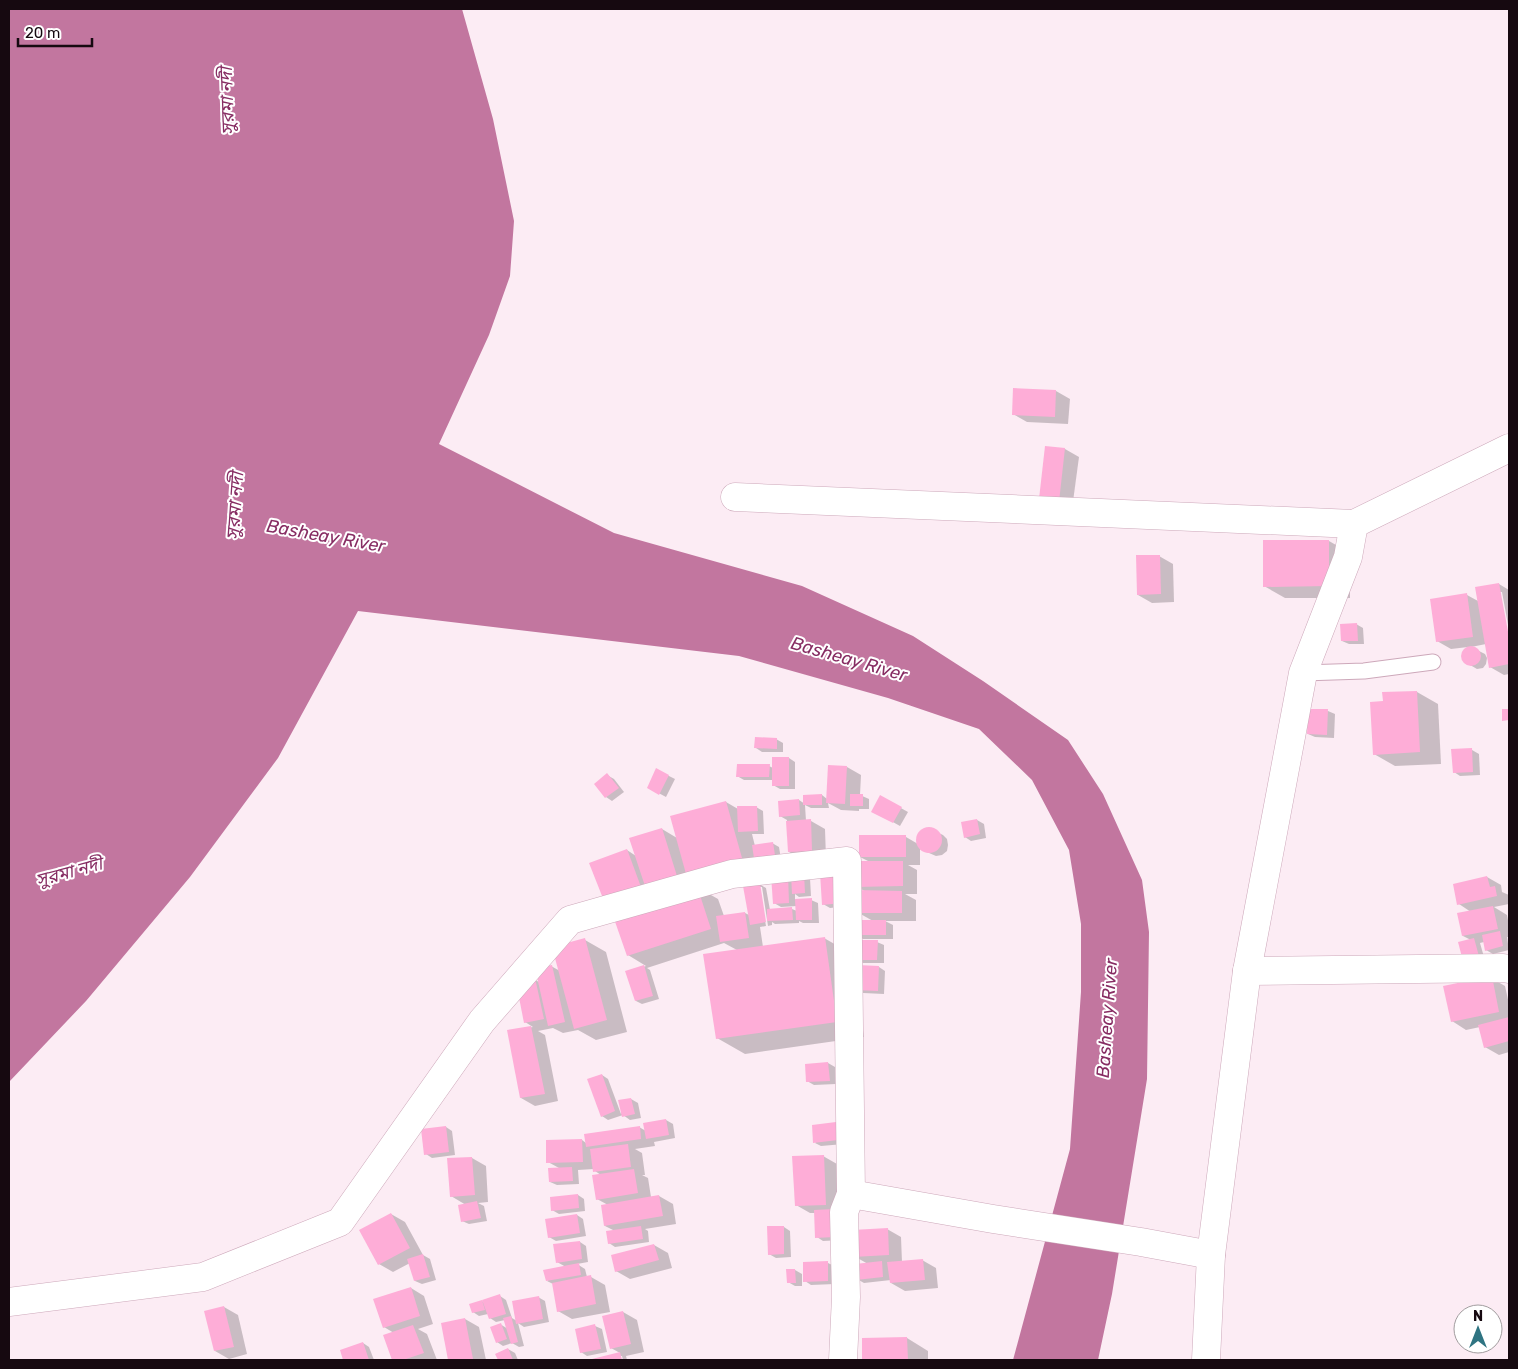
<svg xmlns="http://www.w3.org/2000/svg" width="1518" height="1369" viewBox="0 0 1518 1369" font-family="Rubik,'Noto Sans Bengali',sans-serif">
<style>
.water{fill:#c2769f}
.shadow{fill:#0003}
.building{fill:#feadd7}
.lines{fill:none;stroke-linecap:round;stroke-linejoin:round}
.service-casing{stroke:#cda8ba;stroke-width:17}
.minor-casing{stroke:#cda8ba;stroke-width:29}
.service{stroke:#fff;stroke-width:15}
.minor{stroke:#fff;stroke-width:28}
.labels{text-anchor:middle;stroke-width:4;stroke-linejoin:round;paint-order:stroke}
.water-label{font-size:18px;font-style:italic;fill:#872d63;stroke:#fff}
</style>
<rect width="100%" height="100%" fill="#fcecf4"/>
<polygon class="water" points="9,9 462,9 493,119 514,221 510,276 489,335 439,444 614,533 802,586 913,636 983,681 1068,740 1103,794 1142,880 1149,932 1147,1079 1112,1294 1098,1360 1013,1360 1070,1149 1081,992 1081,924 1069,850 1032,780 979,729 888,698 739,656 358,611 278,758 190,877 86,1001 9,1082"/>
<g class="shadow">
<polygon points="1056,391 1070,399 1068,424 1027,422 1013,414"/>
<polygon points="1046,447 1065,449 1079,457 1072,509 1054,506"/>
<polygon points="1329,541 1350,553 1350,598 1285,598 1264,586"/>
<polygon points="1159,556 1173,564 1174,602 1152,603 1138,595"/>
<polygon points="1499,584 1509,590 1509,630 1502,592 1500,592 1509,644 1509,674 1504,675 1490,667 1486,644 1471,647 1485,654 1487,658 1486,664 1483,668 1477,669 1465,662 1462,657 1463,652 1468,647 1451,649 1437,641 1431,600 1467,595 1478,601 1476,588"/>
<polygon points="1356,624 1363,628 1364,644 1349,644 1342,641"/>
<polygon points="1417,692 1438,704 1441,764 1395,766 1374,754 1384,702"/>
<polygon points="1309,710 1328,711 1335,714 1334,738 1315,737 1308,734"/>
<polygon points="776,739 783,743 783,752 762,752 756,748"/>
<polygon points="1472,750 1479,754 1480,775 1460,776 1454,772"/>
<polygon points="789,758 795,762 795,789 780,789 773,785 773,780 744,780 737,776 769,766 773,768"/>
<polygon points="847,767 861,775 860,795 869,799 869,809 859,809 859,811 841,810 828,803 829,808 811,808 805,805 806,821 811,821 825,829 826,858 803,860 789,852 787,820 780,816 799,800 805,804 822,795 827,799"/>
<polygon points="657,770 675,779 666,797 649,788"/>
<polygon points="607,775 614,779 624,792 612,801 606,797"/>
<polygon points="881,797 908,812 900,826 873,811"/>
<polygon points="726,802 738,809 756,807 763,811 764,834 752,834 755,846 772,843 779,847 782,865 618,908 627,850 636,856 662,829 677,838"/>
<polygon points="977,820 984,824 986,838 971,841 965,837"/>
<polygon points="930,829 943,835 947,839 948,845 947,851 942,855 936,856 922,850 920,847 920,865 908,865 917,870 917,894 905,894 916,900 916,921 885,921 893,925 893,939 863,939 856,935 873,921 857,912 866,892 856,886 870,862 860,857 906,837 918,844 917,839 920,833 924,830"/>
<polygon points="821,874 849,906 830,908 823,904"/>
<polygon points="773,876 810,878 811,896 799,897 795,894 795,900 811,900 818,903 819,923 803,923 799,921 799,923 775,924 772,922 772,925 768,926 762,887 759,887 766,926 760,927 763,947 824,938 852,954 856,979 879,967 885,971 884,994 863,993 857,990 864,1037 745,1054 717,1038 737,950 724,943 647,968 650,970 659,999 642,1004 636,1001 627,972 646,966 628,955 697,887 718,899 724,916 745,913 749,915 759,884 766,888 770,910 792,909 797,911 797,906 781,907 774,903"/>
<polygon points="1487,877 1501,885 1502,892 1509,895 1509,904 1494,907 1507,915 1509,926 1509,937 1507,937 1509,950 1493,954 1486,950 1484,942 1480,943 1486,964 1472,968 1471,940 1463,936 1471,912 1459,904"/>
<polygon points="585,940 606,952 627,1032 596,1040 578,1030 563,1033 553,1028 538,1031 545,1035 558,1101 535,1106 521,1098 508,1031 533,1027 525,1022 535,980 539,982 551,966 560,971"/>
<polygon points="877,942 884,945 884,963 863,963 856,960"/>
<polygon points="1491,978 1505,986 1509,1004 1509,1052 1499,1055 1485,1047 1480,1027 1466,1030 1452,1021"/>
<polygon points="828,1063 835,1067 836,1084 814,1085 807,1081"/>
<polygon points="602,1075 608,1079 621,1114 631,1099 638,1103 641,1118 630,1120 623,1115 608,1120 602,1116"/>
<polygon points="666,1120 673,1124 675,1138 654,1142 655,1146 635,1149 642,1153 645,1175 642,1175 648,1178 651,1197 659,1196 673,1204 676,1224 645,1229 648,1231 649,1242 615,1247 609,1243 615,1231 605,1226 608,1205 597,1199 601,1175 595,1171 594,1169 578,1170 579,1184 557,1185 550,1182 559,1168 548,1162 582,1140 586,1143 639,1127 646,1131"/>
<polygon points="836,1123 842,1127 844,1144 821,1146 815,1143"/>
<polygon points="446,1127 452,1131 455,1155 432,1158 426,1154"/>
<polygon points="823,1156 837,1164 842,1240 823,1241 817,1237 815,1213 810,1213 796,1205"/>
<polygon points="472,1158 486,1166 488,1202 478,1203 484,1206 487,1221 469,1224 462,1221 466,1205 451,1196"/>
<polygon points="578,1195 584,1199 585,1211 559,1214 552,1210"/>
<polygon points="391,1214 405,1222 423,1255 430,1259 436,1280 422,1284 415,1281 410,1263 393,1272 379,1264"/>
<polygon points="577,1215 583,1219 586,1236 556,1241 549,1237"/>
<polygon points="784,1227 790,1231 791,1257 776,1258 769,1254"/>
<polygon points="887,1229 901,1237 902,1262 922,1260 936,1268 938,1288 905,1291 891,1283 891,1280 864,1283 857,1279 868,1264 854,1256"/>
<polygon points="580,1242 586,1246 588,1262 577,1264 585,1269 587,1277 591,1277 605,1285 610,1312 572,1319 558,1311 553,1284 547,1281 566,1267 557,1262"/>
<polygon points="654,1245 668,1253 672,1268 630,1279 616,1271"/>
<polygon points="828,1263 834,1266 835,1284 811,1285 805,1281"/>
<polygon points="795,1270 802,1274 802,1286 795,1286 788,1282"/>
<polygon points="411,1288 424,1296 433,1324 418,1329 427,1334 437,1360 393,1360 385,1336 394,1333 384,1327"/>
<polygon points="500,1296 506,1300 512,1318 517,1321 538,1297 545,1301 549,1322 524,1327 518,1323 524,1346 519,1347 512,1343 503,1346 497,1342 500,1324 508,1329 505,1320 496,1322 490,1318 488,1314 479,1316 473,1312 471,1305"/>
<polygon points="224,1307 238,1315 247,1354 229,1359 215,1351"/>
<polygon points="623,1312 637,1320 644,1352 626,1356 627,1360 623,1360 622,1356 619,1356 620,1360 590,1360 620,1353 611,1348"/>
<polygon points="465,1319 479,1327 486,1360 450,1360 442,1324"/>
<polygon points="595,1326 602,1329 607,1352 587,1356 581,1352"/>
<polygon points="907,1338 928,1351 928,1360 863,1360 863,1339"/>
<polygon points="363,1343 369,1347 374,1360 345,1360 341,1351"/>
<polygon points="508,1349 515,1353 518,1360 499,1360 496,1354"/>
</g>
<g class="building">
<polygon points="1013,388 1056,390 1055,417 1012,415"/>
<polygon points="1045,446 1065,448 1059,502 1039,499"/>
<polygon points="1263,540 1329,540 1329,586 1263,587"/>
<polygon points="1136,555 1160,555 1161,594 1137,595"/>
<polygon points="1499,583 1509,637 1509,664 1489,668 1475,587"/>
<polygon points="1467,593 1473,637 1436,642 1430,599"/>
<polygon points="1357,623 1358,641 1341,641 1340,624"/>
<circle cx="1471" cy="656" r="10"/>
<polygon points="1417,691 1420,752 1373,755 1370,702 1383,701 1382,692"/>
<polygon points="1308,709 1328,709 1327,735 1307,734"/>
<polygon points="1502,709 1509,709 1509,720 1502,721"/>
<polygon points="755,737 777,738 777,749 754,748"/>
<polygon points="1472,748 1473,772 1453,773 1451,749"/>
<rect x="772" y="757" width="17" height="29"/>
<polygon points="737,764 770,764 769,777 736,777"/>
<polygon points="828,765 847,766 845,804 826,803"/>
<polygon points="656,768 669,775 659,795 647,788"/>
<polygon points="607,773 619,788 605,798 594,784"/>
<polygon points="822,794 822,805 803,805 803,795"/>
<rect x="850" y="794" width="13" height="12"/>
<polygon points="880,795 902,807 893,823 871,812"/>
<polygon points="799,799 800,815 779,817 778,801"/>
<polygon points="726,801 742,858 686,874 670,816"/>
<polygon points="737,806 757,806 758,831 738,832"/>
<polygon points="811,819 812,851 788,852 786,821"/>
<polygon points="977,819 980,834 964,838 961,822"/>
<circle cx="929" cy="840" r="13"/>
<polygon points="662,828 677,876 645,886 629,838"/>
<rect x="859" y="835" width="47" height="22"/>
<polygon points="773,842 776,862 755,865 752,845"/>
<polygon points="627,849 641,887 604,901 589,863"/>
<polygon points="855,861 903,861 903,886 855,887"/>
<polygon points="841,872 842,903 822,905 820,873"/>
<polygon points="791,873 804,873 805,893 792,894"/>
<polygon points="788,874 789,903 773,904 771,875"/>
<polygon points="1487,876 1490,887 1495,886 1497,896 1457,905 1453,884"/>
<polygon points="760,883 766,922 750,925 743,886"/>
<polygon points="697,886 711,929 627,956 612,913"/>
<polygon points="856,890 902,891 902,913 856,913"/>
<polygon points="812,898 812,920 796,920 795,899"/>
<polygon points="1493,906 1498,929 1462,936 1457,913"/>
<polygon points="792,907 793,920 767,921 767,909"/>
<polygon points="745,912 749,938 720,942 716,916"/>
<rect x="855" y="920" width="31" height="15"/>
<polygon points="1500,931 1503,946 1485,951 1482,935"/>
<polygon points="825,937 837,1022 716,1039 703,954"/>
<polygon points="585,938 607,1020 574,1029 552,947"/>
<polygon points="1474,938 1480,960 1464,965 1458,942"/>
<polygon points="855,940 878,940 877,960 855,960"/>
<polygon points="552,965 565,1022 548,1026 535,968"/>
<polygon points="644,965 653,996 635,1001 625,971"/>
<polygon points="857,965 879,966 878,991 855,990"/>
<polygon points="1492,976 1499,1012 1451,1022 1443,986"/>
<polygon points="535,978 544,1019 524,1023 516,982"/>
<polygon points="1509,1017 1509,1041 1484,1048 1478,1025"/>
<polygon points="531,1026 545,1094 520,1098 507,1030"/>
<polygon points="828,1062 830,1081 806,1082 805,1064"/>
<polygon points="602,1074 615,1111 601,1117 587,1079"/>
<polygon points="631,1098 635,1114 622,1117 618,1100"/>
<polygon points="666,1119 669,1135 646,1139 643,1123"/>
<polygon points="836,1122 838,1140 813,1143 812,1125"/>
<polygon points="446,1126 449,1152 424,1155 421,1129"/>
<polygon points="640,1126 641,1139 586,1147 584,1134"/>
<polygon points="582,1139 583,1162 546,1163 546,1140"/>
<polygon points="628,1144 631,1167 593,1172 590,1149"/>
<polygon points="824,1155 826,1205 795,1206 792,1156"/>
<polygon points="472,1157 475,1195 450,1197 447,1158"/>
<polygon points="572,1167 573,1181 549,1182 548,1168"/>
<polygon points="634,1169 638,1193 596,1200 592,1175"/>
<polygon points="578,1194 579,1208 551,1211 550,1197"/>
<polygon points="659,1195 663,1216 604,1226 601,1205"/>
<polygon points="477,1201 481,1218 461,1222 458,1205"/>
<polygon points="834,1209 835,1237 815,1238 814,1210"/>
<polygon points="391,1213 410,1248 378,1265 359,1230"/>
<polygon points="577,1214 580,1233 548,1238 545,1219"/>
<polygon points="641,1226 643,1239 608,1244 606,1231"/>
<polygon points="767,1226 784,1226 784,1254 768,1255"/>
<polygon points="888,1228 889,1255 853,1257 852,1230"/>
<polygon points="580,1241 582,1259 556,1263 553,1244"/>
<polygon points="654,1244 659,1260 615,1272 611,1255"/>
<polygon points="423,1254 430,1277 414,1281 407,1259"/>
<polygon points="923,1259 925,1280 890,1283 887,1262"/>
<polygon points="828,1261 828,1281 803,1282 803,1262"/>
<polygon points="882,1261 883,1277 856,1280 855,1264"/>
<polygon points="579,1263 581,1275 546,1281 543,1270"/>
<polygon points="786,1269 795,1269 796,1283 787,1283"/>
<polygon points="591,1275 596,1304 557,1312 552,1283"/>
<polygon points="411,1287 420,1316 383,1328 373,1299"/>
<polygon points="500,1294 506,1314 489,1319 482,1300"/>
<polygon points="539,1296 543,1319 516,1324 512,1301"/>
<polygon points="482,1300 485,1310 472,1313 469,1304"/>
<polygon points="224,1306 234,1347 214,1351 204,1311"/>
<polygon points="623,1311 631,1344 610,1349 602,1316"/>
<polygon points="511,1316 518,1342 511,1344 503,1318"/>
<polygon points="465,1318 473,1359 448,1360 441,1323"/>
<polygon points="501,1323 507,1339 496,1343 490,1327"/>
<polygon points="595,1324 601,1349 580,1353 575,1329"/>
<polygon points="413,1325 424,1353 403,1360 392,1360 383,1335"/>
<polygon points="907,1337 908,1360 862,1360 862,1338"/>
<polygon points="363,1342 369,1360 343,1360 340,1350"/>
<polygon points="508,1348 513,1360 498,1360 495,1354"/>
<polygon points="620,1352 622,1360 588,1360"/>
</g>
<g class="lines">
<g class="service-casing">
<polyline id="service" points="1303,673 1364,671 1433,662"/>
</g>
<g class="minor-casing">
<g id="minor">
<polyline points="735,497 1354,524"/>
<polyline points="1247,971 1503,968 1509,969"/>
<polyline points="9,1302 203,1277 340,1222 482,1021 570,920 732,874 847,861 851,1194"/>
<polyline points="843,1360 846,1297 844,1212 851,1194 993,1219 1141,1242 1211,1255"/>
<polyline points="1206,1360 1211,1255 1247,971 1303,673 1348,557 1354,524 1509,448"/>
</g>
</g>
<use href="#service" class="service"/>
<use href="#minor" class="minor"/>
</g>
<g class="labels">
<g class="water-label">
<text transform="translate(227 101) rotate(-92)" y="6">সুরমা নদী</text>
<text transform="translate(235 506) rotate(-86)" y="6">সুরমা নদী</text>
<text transform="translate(326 536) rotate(10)" y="6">Basheay River</text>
<text transform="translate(849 659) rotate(16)" y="6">Basheay River</text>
<text transform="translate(69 872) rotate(-15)" y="6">সুরমা নদী</text>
<text transform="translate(1107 1018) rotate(-86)" y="6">Basheay River</text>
</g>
</g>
<rect width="1518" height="1369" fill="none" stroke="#160910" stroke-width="20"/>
<g transform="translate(1478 1329)"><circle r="24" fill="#ffffff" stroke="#a29d9f"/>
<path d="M0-4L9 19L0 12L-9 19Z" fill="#2f7482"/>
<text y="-8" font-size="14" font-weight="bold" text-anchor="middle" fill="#160910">N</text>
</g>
<path d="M18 38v8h74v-8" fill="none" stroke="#160910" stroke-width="2.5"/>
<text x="25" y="38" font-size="15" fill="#160910" stroke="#ffffff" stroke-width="4" paint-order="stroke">20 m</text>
</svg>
